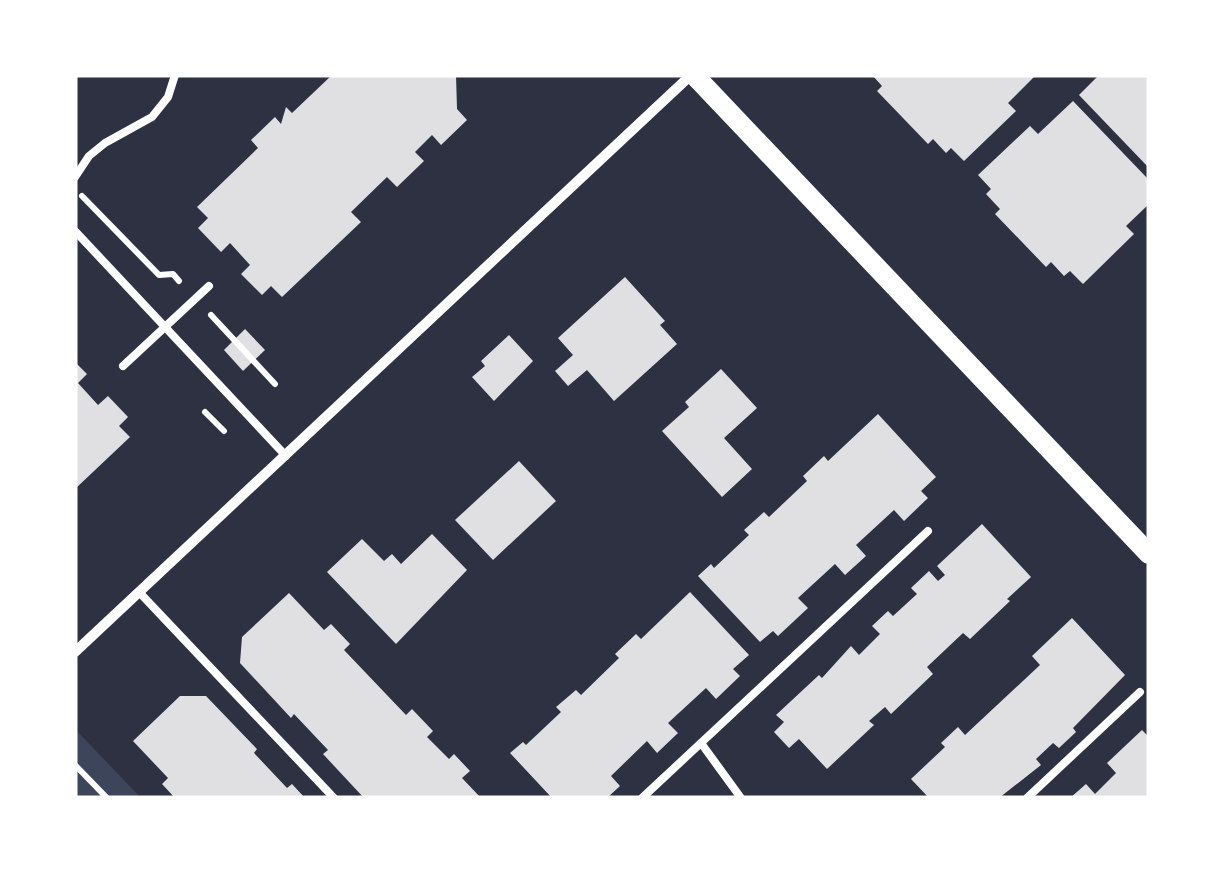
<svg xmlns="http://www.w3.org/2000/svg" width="1224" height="873" viewBox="0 0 1224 873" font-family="'Fira Sans Condensed',sans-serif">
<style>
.green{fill:#3c4559}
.building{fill:#e0e0e3}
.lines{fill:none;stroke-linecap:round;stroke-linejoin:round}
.path{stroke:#fff;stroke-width:6}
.service{stroke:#fff;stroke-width:8}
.minor{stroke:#fff;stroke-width:10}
.secondary{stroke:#fff;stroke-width:20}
</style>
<rect width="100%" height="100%" fill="#2d3142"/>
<polygon class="green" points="75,729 141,798 75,798"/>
<g class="building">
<polygon points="332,75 456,75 457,109 467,120 441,145 432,135 415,152 424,161 397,187 387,177 351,212 361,222 282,297 271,286 262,295 241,274 250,265 230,243 221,252 198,228 208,218 197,207 258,148 251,140 275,117 281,124 286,107 292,113"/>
<polygon points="872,75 1036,75 1008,103 1016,111 964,161 951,148 946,153 933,139 928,144 877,91 882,86"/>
<polygon points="1099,75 1149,75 1149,168 1079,95"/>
<polygon points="1073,101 1149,180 1149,204 1126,226 1134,234 1083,284 1070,271 1064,276 1051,262 1046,267 995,214 1000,209 986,194 991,189 978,175 1030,126 1038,134"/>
<polygon points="625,277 665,321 660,325 677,344 614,401 587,370 568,386 555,371 573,355 558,338"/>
<polygon points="245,329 265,350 243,371 224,350"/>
<polygon points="509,335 533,361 494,401 472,377 485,366 481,361"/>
<polygon points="75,362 87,374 78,383 98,405 108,396 128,417 119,426 130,437 75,489"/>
<polygon points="721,369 757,408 724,438 752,469 722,497 662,431 689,407 685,402"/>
<polygon points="878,414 936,477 921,491 928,498 904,521 894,510 856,545 866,556 845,575 835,564 798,598 808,608 778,636 773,631 760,642 698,576 711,564 714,568 749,535 744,530 764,512 769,517 807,481 803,476 824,456 828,461"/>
<polygon points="519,461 556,501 493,560 455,520"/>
<polygon points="982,524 1031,577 1007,599 1010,601 970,639 963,633 927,667 933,674 891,714 885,707 869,721 874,725 827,769 799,739 789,748 774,732 784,722 776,715 819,675 822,678 851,646 859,655 880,634 872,626 888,611 893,616 917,594 911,588 929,571 938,581 945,575 937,566"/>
<polygon points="432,534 467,570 396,644 327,572 362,539 384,561 392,554 401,564"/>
<polygon points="690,592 749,655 733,669 740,676 716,699 706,688 668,723 678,733 657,753 647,741 611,776 620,786 607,798 552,798 510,753 523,742 526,745 561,712 556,707 576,690 581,695 619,658 615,654 636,634 641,639"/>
<polygon points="289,593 324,630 331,624 350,644 344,650 406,715 412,709 433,731 427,737 449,759 454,754 470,771 462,778 481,798 364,798 323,754 328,750 294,714 291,718 240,663 242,637"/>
<polygon points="1072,618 1125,675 1073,728 1076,732 1059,748 1053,743 1036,759 1041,765 999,798 929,798 911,779 945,747 941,743 958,727 965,735 1040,665 1032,656"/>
<polygon points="180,696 206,696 257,749 254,753 287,788 292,784 305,798 175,798 162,784 168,778 133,741"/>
<polygon points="1142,730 1149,737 1149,798 1070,798 1086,784 1095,794 1116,773 1107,763"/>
</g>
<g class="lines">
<g class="path">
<polyline points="82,196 159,275 173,274 179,281"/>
<polyline points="211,315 275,384"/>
<polyline points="205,412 224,431"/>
<polyline points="75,765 107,798"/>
</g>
<g class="service">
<polyline points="75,177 89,156 105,143 152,117 168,97 175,75"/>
<polyline points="75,231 286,456"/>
<polyline points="123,366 209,286"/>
<polyline points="139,592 334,798"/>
<polyline points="701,743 741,798"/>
<polyline points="642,798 928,531"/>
<polyline points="1027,798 1140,692"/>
</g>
<polyline class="minor" points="75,652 691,75"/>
<polyline class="secondary" points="694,75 1149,554"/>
</g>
<rect width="1224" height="873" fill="none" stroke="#ffffff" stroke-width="155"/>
</svg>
